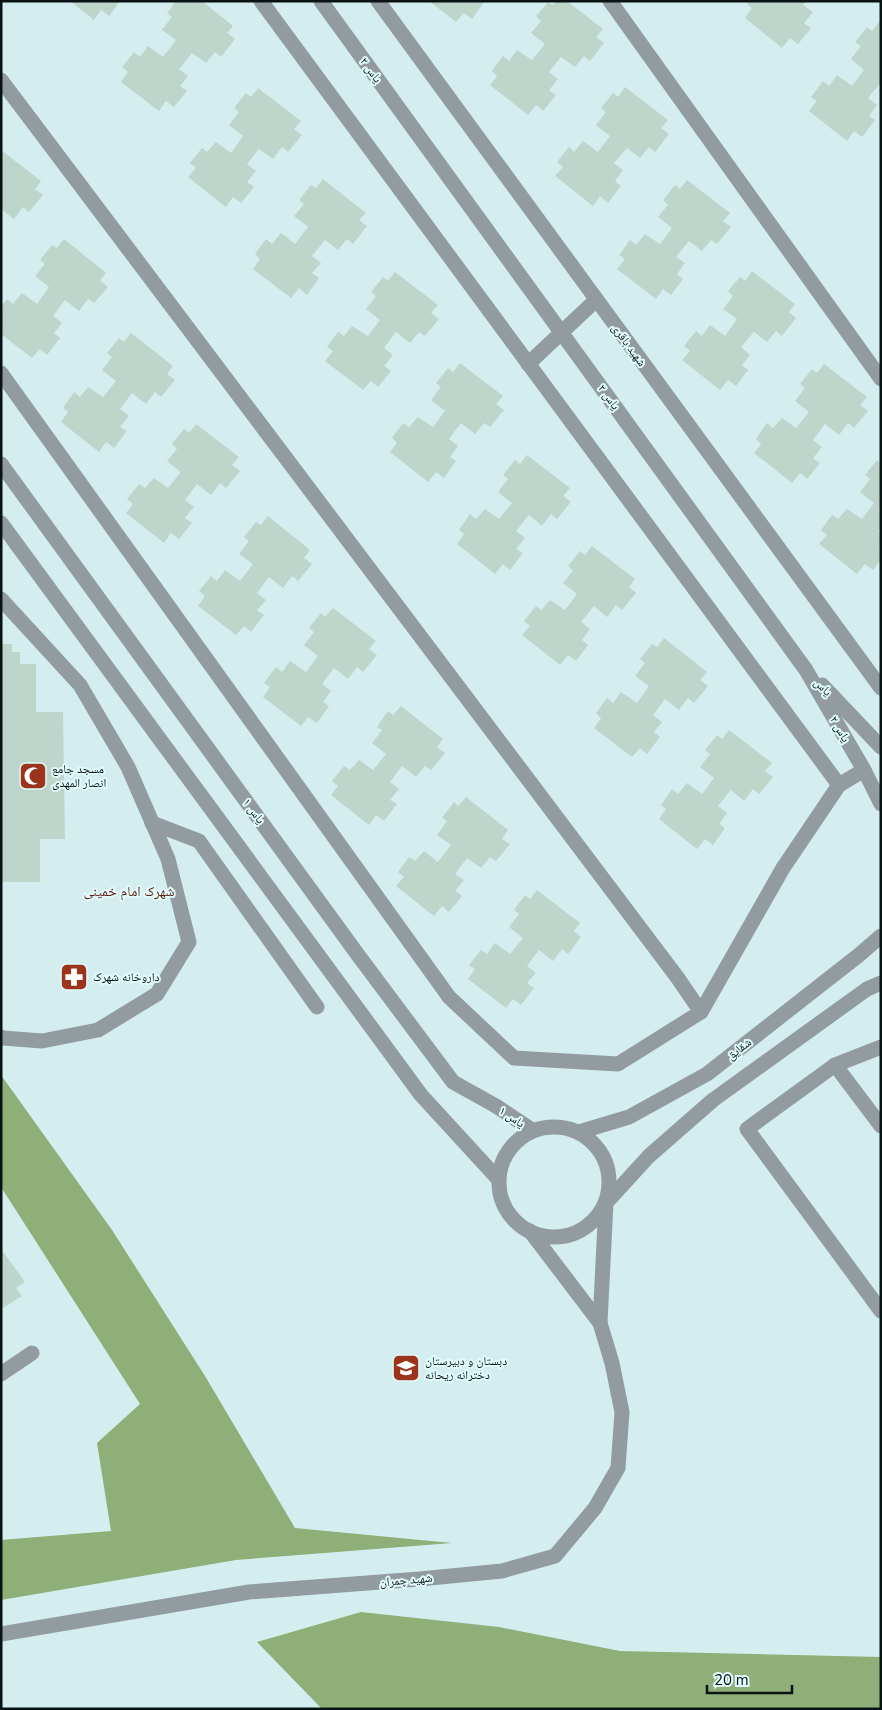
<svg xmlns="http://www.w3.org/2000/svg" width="882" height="1710" viewBox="0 0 882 1710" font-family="'Nunito Sans','Noto Naskh Arabic',sans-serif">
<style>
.forest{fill:#8eaf78}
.building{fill:#bed5cb}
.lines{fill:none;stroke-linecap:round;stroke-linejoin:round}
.minor{stroke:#929ba0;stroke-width:15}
.labels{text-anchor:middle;stroke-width:4;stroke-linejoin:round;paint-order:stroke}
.street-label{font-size:12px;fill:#0a1313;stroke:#e1fcfd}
.poi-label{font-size:12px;fill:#0a1313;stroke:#e1fcfd;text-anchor:start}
.neighbourhood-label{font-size:14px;fill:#601e0f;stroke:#e1fcfd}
</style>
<rect width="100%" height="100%" fill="#d4eef0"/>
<g class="forest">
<polygon points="1,1075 112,1230 205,1376 295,1528 452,1543 236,1560 1,1600 1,1540 111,1531 97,1443 140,1404 1,1187"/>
<polygon points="361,1612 499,1627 620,1651 881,1657 881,1709 322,1709 257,1642"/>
</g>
<g class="building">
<polygon points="70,1 120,1 109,16 101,10 94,20"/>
<polygon points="176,1 202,1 233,26 227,33 235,39 221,57 215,52 206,63 192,53 179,69 188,76 180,86 187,91 174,107 166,101 159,111 121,82 128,72 122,67 134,52 140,57 148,46 163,57 176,40 162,30 172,17 167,13"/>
<polygon points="429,1 483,1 484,2 472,19 464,13 456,22"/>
<polygon points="556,1 567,1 603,29 596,37 604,43 590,61 584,56 575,67 561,57 549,72 558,79 549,90 556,95 543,111 536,105 528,115 490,85 497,76 492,71 503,56 509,61 517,50 532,60 545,44 531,33 541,21 536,16 548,2 553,5"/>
<polygon points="748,1 807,1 803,5 813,12 804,23 811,28 798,44 790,38 782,48 745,18 752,8 747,4"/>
<polygon points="879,22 881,23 881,82 868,98 877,105 869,116 875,120 862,137 854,131 847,141 809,111 817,101 811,97 823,81 829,86 837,75 852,86 864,70 851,59 861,46 855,42 867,27 872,31"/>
<polygon points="625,87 668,120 661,128 669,134 655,152 649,147 640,158 627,148 614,163 623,170 615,181 621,186 608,203 600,196 593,206 555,176 563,167 557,162 569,147 574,152 583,141 598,152 610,136 596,125 606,112 601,108 613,93 618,97"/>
<polygon points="258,88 301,121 294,129 302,135 288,152 282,147 273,159 259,149 247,164 256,171 247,182 254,187 241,203 233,197 226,207 188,177 196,168 190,163 202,148 207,152 216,142 231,153 243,136 229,125 239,112 234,108 246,93 251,97"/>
<polygon points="1,150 41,181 35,189 43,195 29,212 23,207 14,219 1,209"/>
<polygon points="323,179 366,213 359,220 367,226 353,244 347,239 338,250 325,240 312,256 321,263 312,273 319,278 307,295 299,288 291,298 253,269 260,259 255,254 266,239 272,244 281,233 295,244 308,227 294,216 304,204 299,200 311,185 316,188"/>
<polygon points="687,180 730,213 723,221 731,227 717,244 711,240 702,251 689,241 676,257 685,263 677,274 683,279 671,295 663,289 656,299 617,269 625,259 619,255 630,240 636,245 645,234 660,244 672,228 658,217 668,205 663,200 675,185 680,189"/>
<polygon points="64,239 106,273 100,280 108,287 94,303 88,299 79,311 65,300 53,316 62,323 54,333 60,338 47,355 40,349 32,358 1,334 1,307 7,299 13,304 22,293 37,304 49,287 35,276 45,264 40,260 52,245 57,248"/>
<polygon points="752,271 795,304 789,312 796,318 782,336 776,331 767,342 754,332 741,347 750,355 742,365 748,370 736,386 728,380 720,390 682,360 690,351 684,346 696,331 702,336 710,325 725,336 737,319 723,309 733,296 728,291 740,277 745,281"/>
<polygon points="395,272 438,305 431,313 439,319 425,336 419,332 410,343 396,332 384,348 393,355 384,366 391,371 378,387 371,381 363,390 325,361 333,351 327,347 338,332 344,336 352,326 368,336 380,320 366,309 376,296 371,292 383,277 388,281"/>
<polygon points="131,333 173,366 167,374 175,380 161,397 155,392 146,404 132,393 120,409 129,416 120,427 127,431 114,448 106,442 99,452 61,422 68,412 63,408 74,392 80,397 88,387 103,397 116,381 102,370 112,357 107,353 119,338 124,342"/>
<polygon points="460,363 503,396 496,404 504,410 490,427 484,423 475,434 461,423 449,439 458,446 450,457 456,461 444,478 436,472 428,482 390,452 397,443 392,438 403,423 409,427 418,417 433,427 445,411 431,400 441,387 436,383 448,368 453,372"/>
<polygon points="824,364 867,397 860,405 868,411 854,428 848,423 839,435 825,424 813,440 822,447 813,458 820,463 807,479 800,473 792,483 754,453 761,444 756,439 767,423 773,428 782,418 796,428 809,412 795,401 805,388 800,384 812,369 817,373"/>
<polygon points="196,424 239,457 232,465 240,471 226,488 220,483 211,495 197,484 185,500 194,507 185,518 192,523 179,539 171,533 164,543 126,513 133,504 127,499 139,484 145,488 154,478 168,488 181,472 167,461 177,449 172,444 184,429 189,433"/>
<polygon points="527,455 570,488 563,496 571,502 557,519 551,514 542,526 529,515 516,531 525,538 516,549 523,553 510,570 503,564 495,574 457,544 464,534 459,530 470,514 476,519 485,509 499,519 512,503 498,492 508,479 503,475 515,460 520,464"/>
<polygon points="877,460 881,464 881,528 878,531 881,533 881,546 879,549 881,550 881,560 873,570 865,564 857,574 819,544 827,535 821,530 832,515 838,519 847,509 862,519 874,503 860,492 870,479 865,475"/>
<polygon points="268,516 310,550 304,558 312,564 298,581 292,576 283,588 269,577 257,593 266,600 257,610 264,615 251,632 244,626 236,635 198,606 205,596 199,591 211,576 217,581 225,570 240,581 253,564 239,554 249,541 244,537 256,522 261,525"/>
<polygon points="592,546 635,579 629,587 636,593 622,610 616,605 607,617 594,606 581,622 590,629 582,640 588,645 576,661 568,655 560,665 522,635 530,626 524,621 536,606 541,610 550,600 565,610 577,594 563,583 573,571 568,566 580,551 585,555"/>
<polygon points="333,608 376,641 369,649 377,655 363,672 357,667 348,679 334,668 322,684 331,691 323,702 329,706 317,723 308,717 301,726 263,697 270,687 264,683 276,667 282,672 290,661 306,672 318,656 304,645 314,632 309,628 321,613 325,617"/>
<polygon points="664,638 707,672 700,680 708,686 694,703 688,698 679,710 665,699 653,715 662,722 654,732 660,737 647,754 640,748 632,757 594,728 601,718 596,713 607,698 613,703 621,692 637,703 649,686 635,676 645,663 640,659 652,644 657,647"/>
<polygon points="1,644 12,644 12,652 20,652 20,664 36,664 36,712 63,712 65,839 40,839 40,882 1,882"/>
<polygon points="401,706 443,739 437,747 445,753 431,770 425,766 416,777 402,766 390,782 399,789 390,800 397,804 384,821 376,815 369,825 331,795 338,786 332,781 344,766 350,770 359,760 373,770 386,754 372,743 382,730 377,727 388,711 393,715"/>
<polygon points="729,730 772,763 765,771 773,777 759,794 753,789 744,801 731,790 718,806 727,813 719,824 725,828 713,845 705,839 697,849 659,819 666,809 661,805 672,789 678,794 687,783 702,794 714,778 700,767 710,754 705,750 717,735 722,739"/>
<polygon points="466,797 508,830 502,839 510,844 496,861 490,857 481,868 467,858 455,874 464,880 455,891 462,896 449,912 442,906 434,916 396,886 404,877 398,872 409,857 415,861 424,851 438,862 451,845 437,835 447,821 442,818 454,802 458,806"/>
<polygon points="537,890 580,923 574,931 581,937 568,954 562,949 553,961 539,950 527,966 536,973 527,983 534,988 521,1005 513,999 506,1008 468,979 475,969 469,965 481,950 487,954 495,943 510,954 523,938 509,927 519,914 514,910 525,895 530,899"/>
<polygon points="1,1249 25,1282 16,1288 22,1296 3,1308 1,1305"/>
</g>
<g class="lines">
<g class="minor">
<polyline points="261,1 839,785 783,868 701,1012"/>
<polyline points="321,1 806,670 864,770 881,804"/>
<polyline points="378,1 881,688"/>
<polyline points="610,1 881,379"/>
<polyline points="1,80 677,977 701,1012 618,1064 514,1058 449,997 1,373"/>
<polyline points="528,364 596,300"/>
<polyline points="1,464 358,955 453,1082 496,1106 532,1130"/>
<polyline points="1,523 421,1095 499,1180"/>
<polyline points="1,599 80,685 128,767 168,859 189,942 157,994 98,1030 42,1041 3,1038 1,1037"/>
<polyline points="822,685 881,747"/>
<polyline points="839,785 864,770"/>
<polyline points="152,823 199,841 317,1007"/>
<polyline points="881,1047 835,1065 747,1129 881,1311"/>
<polyline points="835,1065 881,1126"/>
<circle cx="554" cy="1182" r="55"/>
<polyline points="579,1132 629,1117 707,1074 859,955 881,936"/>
<polyline points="530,1231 600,1323 606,1203 649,1156 713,1100 867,989 881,983"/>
<polyline points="1,1374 32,1353"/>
<polyline points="1,1634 249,1592 420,1579 502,1571 555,1556 595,1508 618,1468 622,1412 612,1363 600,1323"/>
</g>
</g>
<defs>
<g id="mosque-square" transform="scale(1.4375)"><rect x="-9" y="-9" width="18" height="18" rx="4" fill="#9c341c" stroke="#e1fcfd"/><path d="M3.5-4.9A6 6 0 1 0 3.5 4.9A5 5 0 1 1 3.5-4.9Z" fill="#fff"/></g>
<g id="pharmacy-square" transform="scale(1.4375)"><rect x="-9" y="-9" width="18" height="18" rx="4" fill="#9c341c" stroke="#e1fcfd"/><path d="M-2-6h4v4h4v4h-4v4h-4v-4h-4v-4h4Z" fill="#fff"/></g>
<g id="school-square" transform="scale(1.4375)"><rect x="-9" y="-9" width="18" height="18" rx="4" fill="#9c341c" stroke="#e1fcfd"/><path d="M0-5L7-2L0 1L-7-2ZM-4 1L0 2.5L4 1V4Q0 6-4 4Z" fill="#fff"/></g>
</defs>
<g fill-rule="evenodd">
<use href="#mosque-square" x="33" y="776"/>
<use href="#pharmacy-square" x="74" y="977"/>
<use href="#school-square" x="406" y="1368"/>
</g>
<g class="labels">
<g class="street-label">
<text transform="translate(371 70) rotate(54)" y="4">یاس ۲</text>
<text transform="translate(629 345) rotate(54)" y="4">شهید باقری</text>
<text transform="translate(609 397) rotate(54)" y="4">یاس ۲</text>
<text transform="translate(823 687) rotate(45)" y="4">یاس</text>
<text transform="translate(840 729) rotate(60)" y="4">یاس ۲</text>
<text transform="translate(254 811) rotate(54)" y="4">یاس ۱</text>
<text transform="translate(739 1049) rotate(-38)" y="4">شقایق</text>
<text transform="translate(512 1117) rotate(34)" y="4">یاس ۱</text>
<text transform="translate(406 1580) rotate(-5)" y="4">شهید چمران</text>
</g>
<g class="poi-label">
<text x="52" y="773">مسجد جامع<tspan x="52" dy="14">انصار المهدی</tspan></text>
<text x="93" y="981">داروخانه شهرک</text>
<text x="425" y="1365">دبستان و دبیرستان<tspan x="425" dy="14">دخترانه ریحانه</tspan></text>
</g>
<g class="neighbourhood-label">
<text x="129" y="896">شهرک امام خمینی</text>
</g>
</g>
<rect width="882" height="1710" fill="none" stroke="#0a1313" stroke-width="5"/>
<path d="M707 1685v8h85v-8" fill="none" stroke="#0a1313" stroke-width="2.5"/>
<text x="714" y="1685" font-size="15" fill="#0a1313" stroke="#e1fcfd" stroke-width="4" paint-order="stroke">20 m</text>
</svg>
